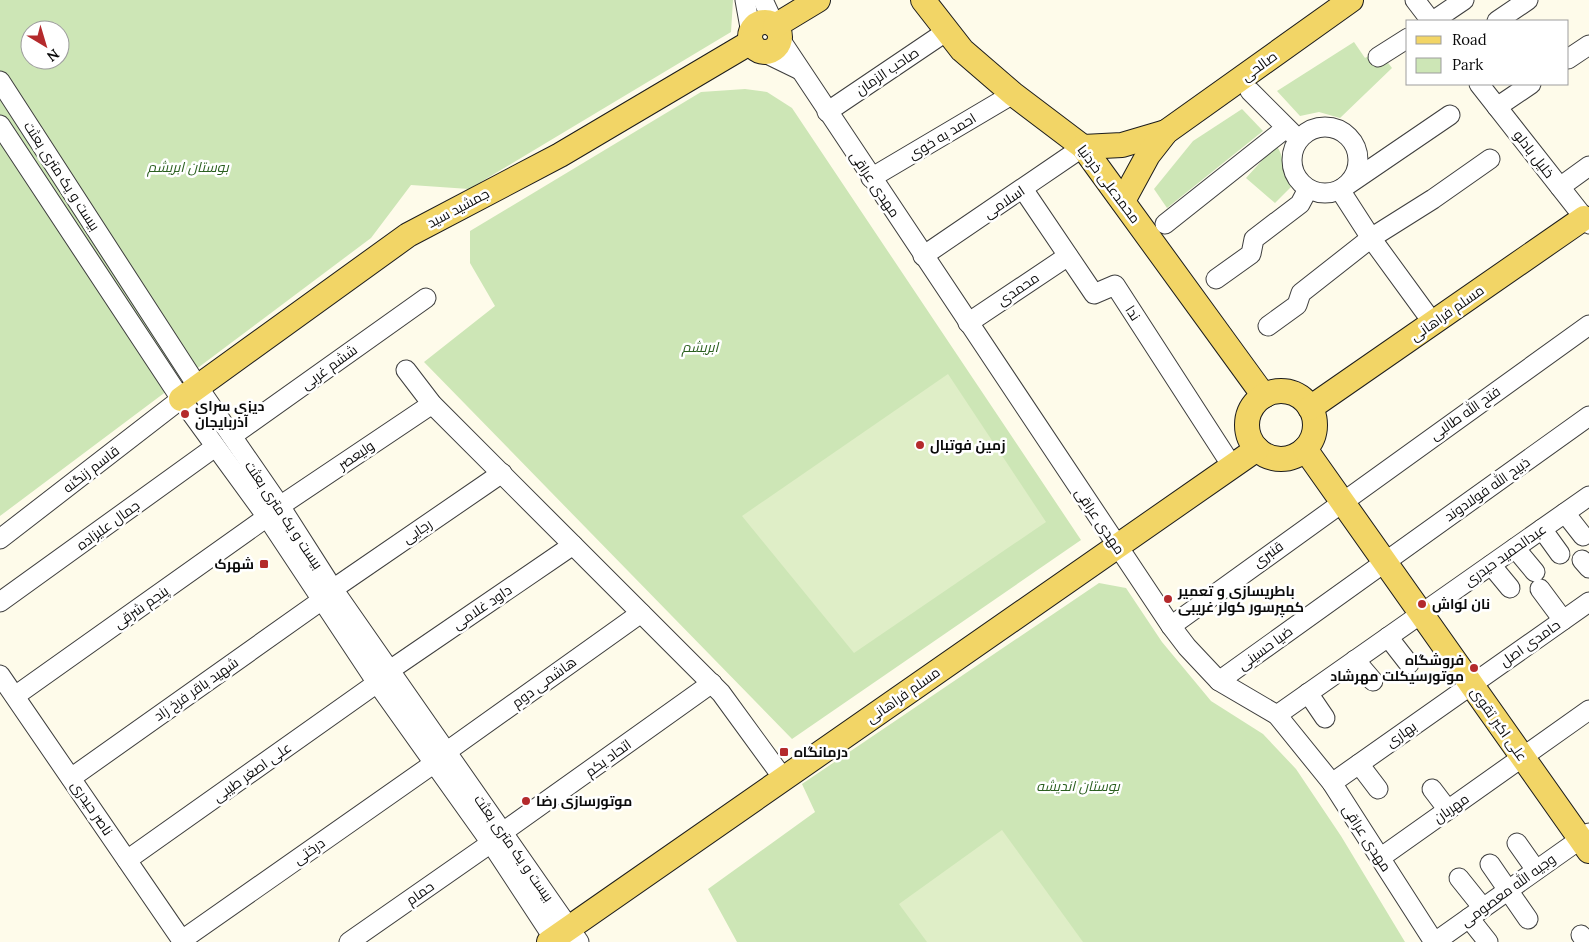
<svg xmlns="http://www.w3.org/2000/svg" width="1589" height="942" viewBox="0 0 1589 942" font-family="Lora,Cairo,serif">
<style>
.green{fill:#cde6b6;fill-rule:evenodd}
.pitch{fill:#dfeec7}
.lines{fill:none;stroke-linecap:round;stroke-linejoin:round}
.minor-casing{stroke:#3e3e3e;stroke-width:21}
.major-casing{stroke:#1c1c1c;stroke-width:26}
.minor{stroke:#fff;stroke-width:19}
.major{stroke:#f2d566;stroke-width:24}
.poi-dot{fill:#b42a2c;stroke:#fff;stroke-width:2}
.labels{text-anchor:middle;stroke-width:5;stroke-linejoin:round;paint-order:stroke}
.street-label{font-size:14px;fill:#0b0b0b;stroke:#fff}
.park-label{font-size:14px;font-style:italic;fill:#2a5f1f;stroke:#fff}
.poi-label{font-size:14px;font-weight:bold;fill:#0b0b0b;stroke:#fff;text-anchor:start}
</style>
<rect width="100%" height="100%" fill="#fefbea"/>
<g class="green">
<path d="M 0,0 L 733,0 L 731,32 L 469,189 L 411,185 L 371,238 L 0,516 ZM 30,30 L 60,30 L 60,60 L 30,60 Z"/>
<polygon points="1354,42 1365,58 1378,50 1392,68 1340,118 1319,112 1300,116 1277,91"/>
<polygon points="745,89 767,92 792,108 1081,540 792,739 424,362 495,306 470,263 470,231 701,92"/>
<polygon points="1242,109 1263,131 1167,208 1154,189 1193,141"/>
<path d="M 1276,145 C 1285,156 1283,173 1292,186 L 1275,203 L 1246,178 Z"/>
<polygon points="1099,583 1126,588 1162,642 1211,701 1263,734 1296,769 1341,836 1405,942 737,942 708,889 815,812 802,784"/>
</g>
<g class="pitch">
<polygon points="948,374 1046,522 854,653 742,516"/>
<polygon points="1002,830 1083,942 927,942 899,904"/>
</g>
<g class="lines">
<g class="minor-casing">
<g id="minor">
<polyline points="745,0 751,33"/>
<polyline points="763,0 775,26"/>
<polyline points="1415,0 1431,21"/>
<polyline points="1433,21 1464,0"/>
<polyline points="1497,21 1528,0"/>
<polyline points="780,39 1171,626 1187,647 1219,681 1277,715 1332,783 1434,942"/>
<polyline points="761,51 798,69"/>
<polyline points="1378,57 1408,38"/>
<polyline points="1568,59 1589,45"/>
<polyline points="0,81 198,387 280,506 333,589 579,942"/>
<polyline points="1479,84 1589,224"/>
<polyline points="1250,91 1295,136"/>
<polyline points="1497,107 1531,84"/>
<polyline points="827,112 947,31"/>
<polyline points="0,125 181,399 267,517 377,683 491,843 556,942"/>
<circle cx="1325" cy="160" r="33"/>
<polyline points="871,178 1013,94"/>
<polyline points="1560,187 1589,166"/>
<polyline points="1023,189 1094,294 1115,285 1232,466"/>
<polyline points="1165,224 1286,128"/>
<polyline points="923,256 1083,147"/>
<polyline points="1216,279 1251,254 1254,239 1300,204 1308,189"/>
<polyline points="968,323 1068,256"/>
<polyline points="1433,323 1371,238 1340,190 1450,115"/>
<polyline points="1268,326 1297,305 1301,293 1371,238 1433,199 1490,159"/>
<polyline points="406,370 432,404 721,693 783,778"/>
<polyline points="232,436 426,298"/>
<polyline points="280,506 432,404"/>
<polyline points="1565,513 1583,536"/>
<polyline points="1542,529 1560,554"/>
<polyline points="0,539 181,399"/>
<polyline points="1515,548 1535,572"/>
<polyline points="1582,560 1589,568"/>
<polyline points="1491,565 1510,588"/>
<polyline points="333,589 502,473"/>
<polyline points="1540,589 1563,620"/>
<polyline points="0,602 215,447"/>
<polyline points="1171,626 1589,325"/>
<polyline points="1388,637 1409,664"/>
<polyline points="1355,660 1373,681"/>
<polyline points="390,670 573,545"/>
<polyline points="0,675 183,942"/>
<polyline points="1219,681 1589,416"/>
<polyline points="1308,693 1325,718"/>
<polyline points="15,696 267,517"/>
<polyline points="1277,715 1589,496"/>
<polyline points="446,752 641,613"/>
<polyline points="1359,764 1378,789"/>
<polyline points="71,778 322,600"/>
<polyline points="1332,783 1589,602"/>
<polyline points="1432,789 1448,810"/>
<polyline points="503,832 712,683"/>
<polyline points="1517,843 1536,870"/>
<polyline points="1380,858 1589,710"/>
<polyline points="127,860 377,683"/>
<polyline points="1490,864 1528,919"/>
<polyline points="1459,878 1483,908"/>
<polyline points="1469,918 1488,942"/>
<polyline points="1581,935 1587,942"/>
<polyline points="182,940 436,762"/>
<polyline points="349,942 491,843"/>
<polyline points="1435,942 1589,833"/>
</g>
</g>
<g class="major-casing">
<g id="major">
<polyline points="923,0 962,50 1013,94 1083,147 1264,396"/>
<circle cx="765" cy="37" r="15"/>
<polyline points="775,26 818,0"/>
<polyline points="1083,147 1122,145 1166,132"/>
<polyline points="1123,201 1148,155 1166,132 1351,0"/>
<circle cx="1281" cy="425" r="34"/>
<polyline points="181,399 408,235 560,155 751,42"/>
<polyline points="1310,408 1584,218"/>
<polyline points="1305,449 1589,851"/>
<polyline points="549,942 1257,449"/>
</g>
</g>
<use href="#minor" class="minor"/>
<use href="#major" class="major"/>
</g>
<g class="poi-dot">
<circle cx="185" cy="414" r="5"/>
<circle cx="920" cy="445" r="5"/>
<rect x="259" y="559" width="10" height="10" rx="2.5"/>
<circle cx="1168" cy="599" r="5"/>
<circle cx="1422" cy="604" r="5"/>
<circle cx="1474" cy="668" r="5"/>
<rect x="779" y="747" width="10" height="10" rx="2.5"/>
<circle cx="526" cy="801" r="5"/>
</g>
<g class="labels">
<g class="street-label">
<text transform="translate(1259 66) rotate(-36)" y="5">صالحی</text>
<text transform="translate(887 71) rotate(-34)" y="5">صاحب الزمان</text>
<text transform="translate(942 136) rotate(-31)" y="5">احمد به خوی</text>
<text transform="translate(1534 154) rotate(52)" y="5">خلیل بادلو</text>
<text transform="translate(62 176) rotate(57)" y="5">بیست و یک متری بعثت</text>
<text transform="translate(875 184) rotate(56)" y="5">مهدی عراقی</text>
<text transform="translate(1109 184) rotate(53)" y="5">محمدعلی خردنیا</text>
<text transform="translate(1004 202) rotate(-34)" y="5">اسلامی</text>
<text transform="translate(458 208) rotate(-28)" y="5">جمشید سید</text>
<text transform="translate(1018 289) rotate(-34)" y="5">محمدی</text>
<text transform="translate(1133 313) rotate(57)" y="5">ندا</text>
<text transform="translate(1447 313) rotate(-35)" y="5">مسلم فراهانی</text>
<text transform="translate(329 367) rotate(-36)" y="5">ششم غربی</text>
<text transform="translate(1465 413) rotate(-35)" y="5">فتح الله طالبی</text>
<text transform="translate(356 455) rotate(-34)" y="5">ولیعصر</text>
<text transform="translate(91 469) rotate(-38)" y="5">قاسم زنگنه</text>
<text transform="translate(1487 489) rotate(-35)" y="5">ذبیح الله فولادوند</text>
<text transform="translate(284 515) rotate(56)" y="5">بیست و یک متری بعثت</text>
<text transform="translate(1100 521) rotate(56)" y="5">مهدی عراقی</text>
<text transform="translate(108 525) rotate(-36)" y="5">جمال علیزاده</text>
<text transform="translate(417 531) rotate(-34)" y="5">رجایی</text>
<text transform="translate(1268 554) rotate(-36)" y="5">قنبری</text>
<text transform="translate(1505 555) rotate(-35)" y="5">عبدالحمید حیدری</text>
<text transform="translate(141 607) rotate(-35)" y="5">پنجم شرقی</text>
<text transform="translate(482 607) rotate(-34)" y="5">داود غلامی</text>
<text transform="translate(1530 643) rotate(-35)" y="5">حامدی اصل</text>
<text transform="translate(1265 648) rotate(-36)" y="5">ضیا حسینی</text>
<text transform="translate(544 682) rotate(-36)" y="5">هاشمی دوم</text>
<text transform="translate(196 689) rotate(-35)" y="5">شهید باقر فرخ زاد</text>
<text transform="translate(903 695) rotate(-35)" y="5">مسلم فراهانی</text>
<text transform="translate(1499 724) rotate(55)" y="5">علی اکبر تقوی</text>
<text transform="translate(1401 734) rotate(-35)" y="5">بهاری</text>
<text transform="translate(608 758) rotate(-36)" y="5">اتحاد یکم</text>
<text transform="translate(252 772) rotate(-35)" y="5">علی اصغر طیبی</text>
<text transform="translate(92 808) rotate(56)" y="5">ناصر حیدری</text>
<text transform="translate(1451 808) rotate(-35)" y="5">مهربان</text>
<text transform="translate(1367 838) rotate(57)" y="5">مهدی عراقی</text>
<text transform="translate(514 848) rotate(55)" y="5">بیست و یک متری بعثت</text>
<text transform="translate(309 851) rotate(-35)" y="5">درختی</text>
<text transform="translate(1508 890) rotate(-36)" y="5">وجیه الله معصومی</text>
<text transform="translate(420 893) rotate(-35)" y="5">حمام</text>
</g>
<g class="park-label">
<text x="188" y="172">بوستان ابریشم</text>
<text x="700" y="352">ابریشم</text>
<text x="1078" y="791">بوستان اندیشه</text>
</g>
<g class="poi-label">
<text x="195" y="411">دیزی سرای<tspan x="195" dy="16">آذربایجان</tspan></text>
<text x="930" y="450">زمین فوتبال</text>
<text x="254" y="569" text-anchor="end">شهرک</text>
<text x="1178" y="596">باطریسازی و تعمیر<tspan x="1178" dy="16">کمپرسور کولر غریبی</tspan></text>
<text x="1432" y="609">نان لواش</text>
<text x="1464" y="665" text-anchor="end">فروشگاه<tspan x="1464" dy="16">موتورسیکلت مهرشاد</tspan></text>
<text x="794" y="757">درمانگاه</text>
<text x="536" y="806">موتورسازی رضا</text>
</g>
</g>
<rect x="1406" y="20" width="162" height="65" fill="#ffffff" stroke="#9d9d9d"/>
<rect x="1416" y="36" width="25" height="8" fill="#f2d566" stroke="#9d9d9d"/>
<text x="1452" y="45" font-size="15" fill="#0b0b0b">Road</text>
<rect x="1416" y="58" width="25" height="15" fill="#cde6b6" stroke="#9d9d9d"/>
<text x="1452" y="70" font-size="15" fill="#0b0b0b">Park</text>
<g transform="translate(45 45) rotate(142)"><circle r="24" fill="#ffffff" stroke="#9d9d9d"/>
<path d="M0-4L9 19L0 12L-9 19Z" fill="#b42a2c"/>
<text y="-8" font-size="14" font-weight="bold" text-anchor="middle" fill="#0b0b0b">N</text>
</g>
</svg>
